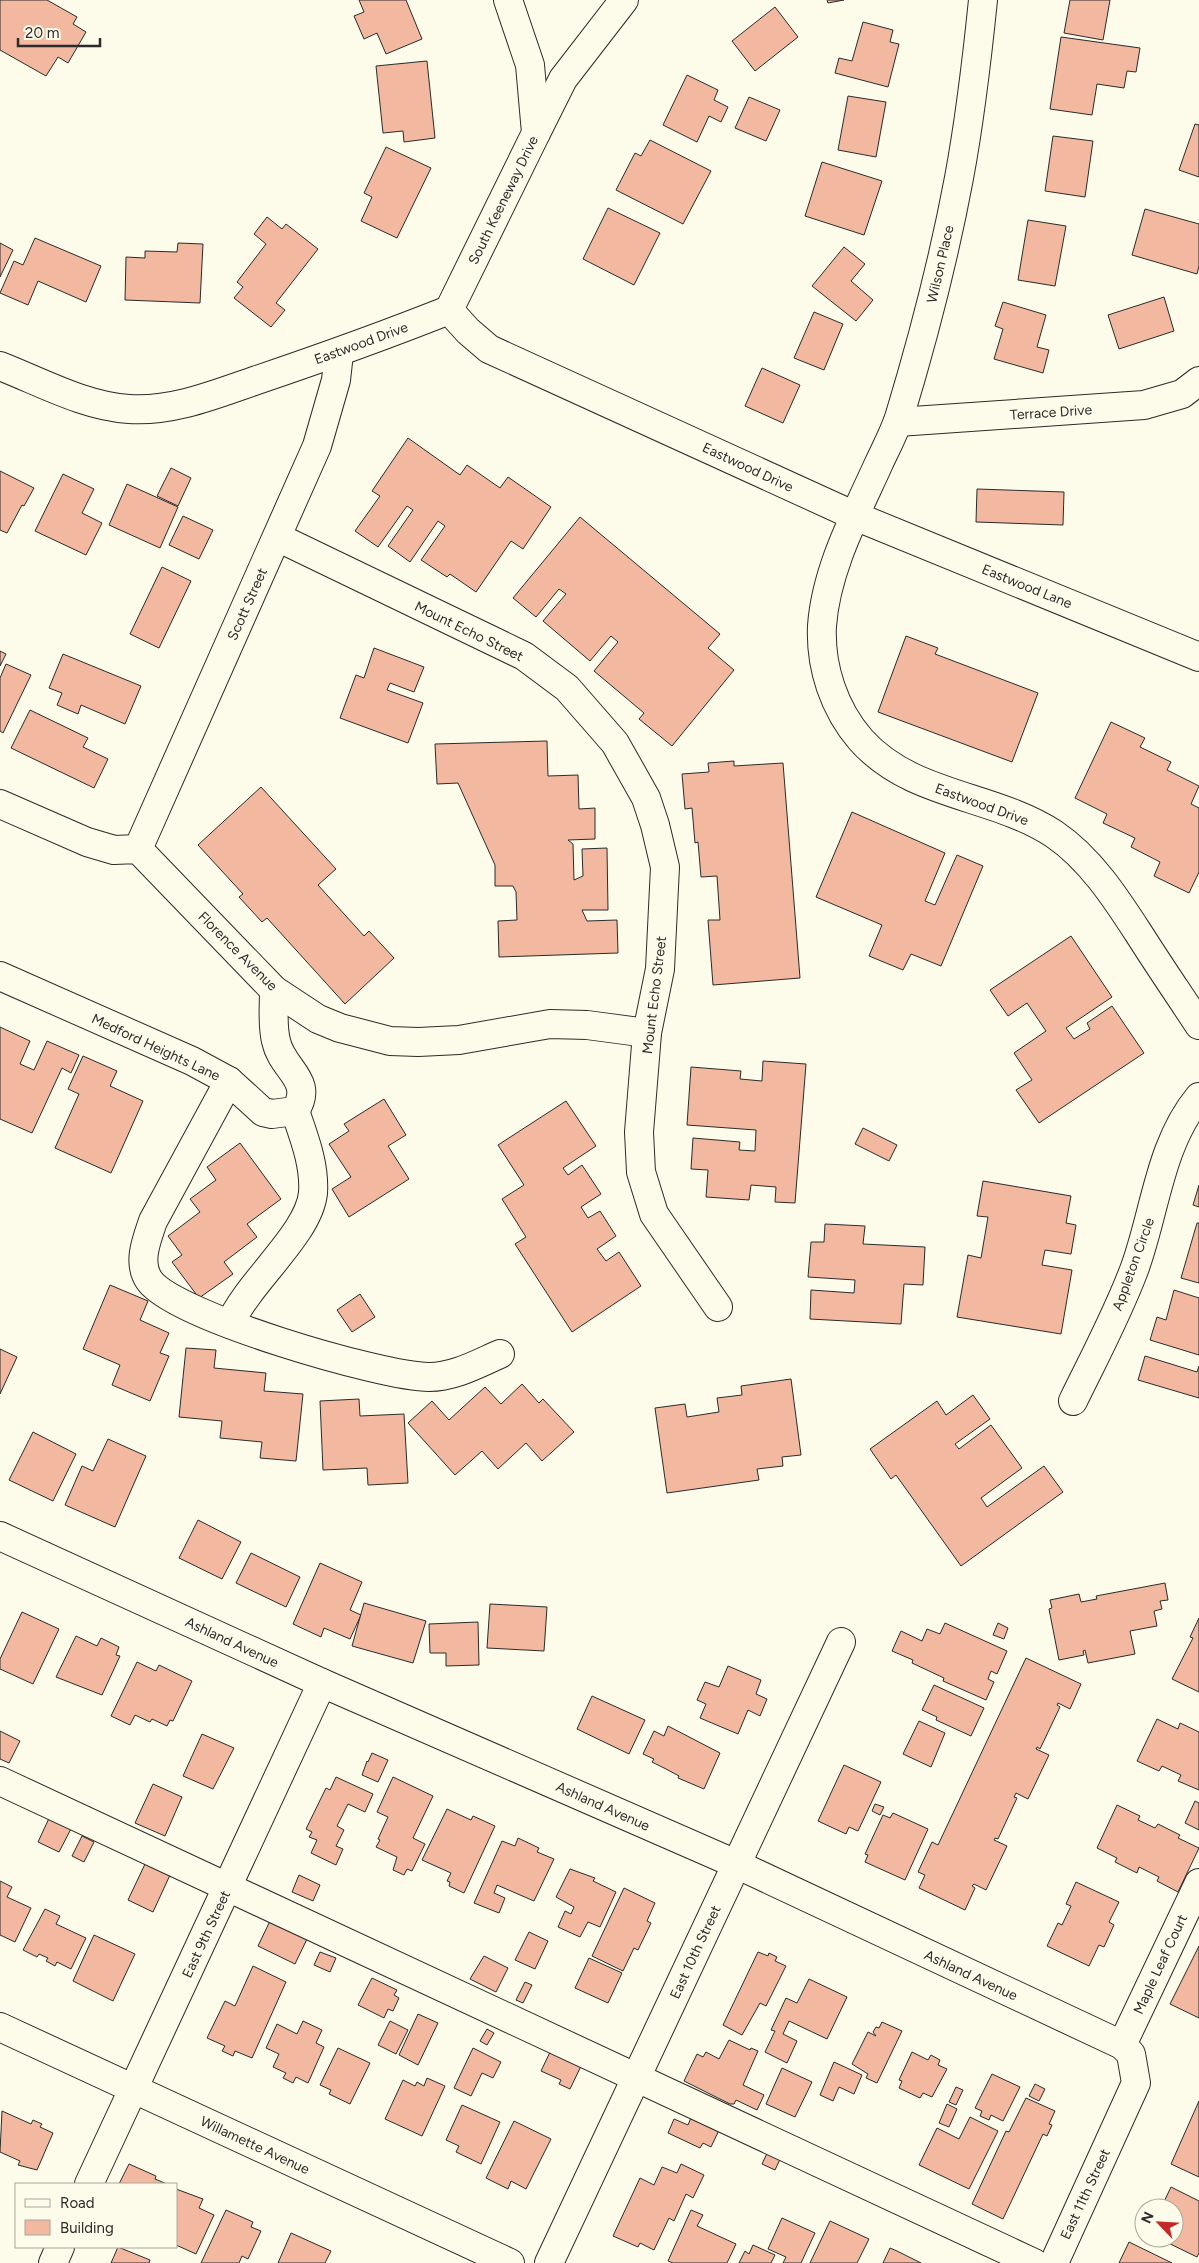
<svg xmlns="http://www.w3.org/2000/svg" width="1199" height="2263" viewBox="0 0 1199 2263" font-family="Figtree,sans-serif">
<style>
.building{fill:#f2b8a0;stroke:#2b2b2b}
.lines{fill:none;stroke-linecap:round;stroke-linejoin:round}
.minor-casing{stroke:#2b2b2b;stroke-width:30}
.minor{stroke:#fdfbea;stroke-width:28}
.labels{text-anchor:middle;stroke-width:4;stroke-linejoin:round;paint-order:stroke}
.street-label{font-size:14px;fill:#2b2b2b;stroke:#fdfbea}
</style>
<rect width="100%" height="100%" fill="#fdfbea"/>
<g class="building">
<polygon points="0,0 47,0 77,17 73,24 86,32 68,63 58,57 46,76 0,50"/>
<polygon points="359,0 406,0 422,39 386,54 377,33 364,39 354,16 364,12"/>
<polygon points="827,0 844,0 828,3"/>
<polygon points="1070,0 1110,0 1103,40 1064,33"/>
<polygon points="775,7 798,37 755,71 732,41"/>
<polygon points="863,22 893,30 890,42 899,44 888,87 835,73 839,58 852,61"/>
<polygon points="1061,37 1140,48 1136,72 1127,71 1124,88 1097,84 1092,115 1050,109"/>
<polygon points="427,61 435,138 404,142 403,131 383,133 376,66"/>
<polygon points="687,75 718,90 714,100 728,107 721,122 709,116 697,142 663,125"/>
<polygon points="848,96 886,102 876,157 838,150"/>
<polygon points="749,97 780,110 766,141 735,128"/>
<polygon points="1195,124 1199,125 1199,177 1179,170"/>
<polygon points="1053,136 1093,141 1085,197 1045,191"/>
<polygon points="650,140 711,171 683,224 616,190 635,153 641,156"/>
<polygon points="386,147 431,168 397,238 361,221 372,197 364,193"/>
<polygon points="822,162 882,181 864,235 805,216"/>
<polygon points="608,208 660,233 634,285 583,259"/>
<polygon points="1145,209 1199,224 1199,266 1197,274 1132,255"/>
<polygon points="267,217 282,229 286,224 318,249 276,303 285,310 271,327 234,298 243,287 237,282 266,244 254,234"/>
<polygon points="1028,220 1066,226 1055,286 1018,280"/>
<polygon points="35,238 101,266 86,302 38,281 28,305 0,293 14,261 23,265"/>
<polygon points="0,243 13,250 0,277"/>
<polygon points="178,243 203,244 200,303 125,300 126,257 145,258 145,251 177,252"/>
<polygon points="844,247 865,264 851,281 873,300 856,321 812,286"/>
<polygon points="1164,297 1174,331 1119,349 1108,315"/>
<polygon points="1003,302 1046,315 1037,347 1049,350 1043,373 994,359 1003,329 995,326"/>
<polygon points="814,312 843,324 824,370 794,358"/>
<polygon points="762,368 800,385 783,423 745,406"/>
<polygon points="408,438 460,475 467,465 500,488 508,477 551,507 523,549 511,541 476,592 450,574 447,577 421,560 445,526 438,521 410,562 388,546 413,510 407,506 378,547 355,531 380,496 372,491"/>
<polygon points="171,468 191,478 178,506 157,496"/>
<polygon points="0,471 34,488 24,506 22,505 7,533 0,530"/>
<polygon points="63,474 94,489 82,513 102,523 86,555 35,531"/>
<polygon points="127,484 178,507 160,548 109,525"/>
<polygon points="977,489 1064,492 1063,525 976,522"/>
<polygon points="183,516 213,530 199,559 169,545"/>
<polygon points="580,517 720,634 708,648 734,670 672,746 639,719 644,713 594,671 618,642 611,636 590,661 543,621 566,594 559,589 536,617 513,598"/>
<polygon points="162,567 191,581 159,648 130,634"/>
<polygon points="906,636 938,648 935,654 1038,693 1012,762 878,712"/>
<polygon points="374,648 424,667 414,692 390,683 387,690 423,703 408,743 340,718 356,675 364,678"/>
<polygon points="0,651 6,654 0,666"/>
<polygon points="63,654 141,686 125,724 81,705 78,714 57,705 62,693 49,688"/>
<polygon points="6,664 31,675 3,733 0,731 0,678"/>
<polygon points="30,710 88,738 83,747 108,759 94,788 11,748"/>
<polygon points="1111,722 1145,738 1140,747 1171,762 1167,770 1199,786 1191,804 1199,808 1199,872 1189,893 1154,876 1160,862 1131,847 1135,838 1103,823 1107,814 1075,798"/>
<polygon points="547,741 548,776 578,775 579,809 595,808 595,839 568,840 573,844 574,880 583,876 582,849 607,848 608,910 582,910 587,921 617,920 618,953 499,957 498,921 517,920 516,892 513,886 495,886 495,865 458,783 437,784 435,744"/>
<polygon points="734,761 734,766 783,763 800,978 713,985 708,920 720,920 717,876 701,877 698,842 695,843 692,808 685,809 682,774 709,772 708,763"/>
<polygon points="261,787 336,869 318,885 364,936 369,931 394,958 345,1004 267,918 262,922 239,897 243,894 198,845"/>
<polygon points="852,812 945,853 925,901 935,905 957,855 983,866 941,966 911,954 903,970 869,956 882,925 816,897"/>
<polygon points="1071,936 1112,997 1066,1028 1074,1039 1090,1029 1087,1023 1112,1006 1144,1053 1039,1123 1016,1090 1032,1080 1014,1053 1046,1031 1027,1003 1008,1016 990,990"/>
<polygon points="0,1027 30,1041 20,1064 34,1070 47,1041 79,1055 71,1073 62,1068 32,1133 0,1119"/>
<polygon points="83,1056 117,1071 110,1086 143,1101 111,1173 55,1148 79,1094 68,1089"/>
<polygon points="763,1061 806,1064 795,1203 775,1202 776,1187 751,1185 749,1200 706,1197 708,1170 691,1169 693,1138 740,1142 739,1150 755,1151 756,1130 687,1125 691,1067 741,1071 740,1079 762,1081"/>
<polygon points="384,1099 406,1135 388,1146 409,1179 349,1217 332,1189 351,1177 329,1144 349,1131 344,1124"/>
<polygon points="566,1101 596,1146 563,1168 568,1175 582,1165 601,1194 581,1207 588,1218 600,1211 616,1236 597,1249 606,1261 619,1252 641,1286 572,1332 515,1244 526,1237 502,1199 524,1185 498,1145"/>
<polygon points="863,1128 897,1145 889,1161 855,1144"/>
<polygon points="240,1143 281,1199 247,1224 257,1237 224,1262 233,1274 199,1298 172,1262 182,1255 168,1236 200,1212 190,1199 216,1180 207,1167"/>
<polygon points="983,1181 1071,1196 1066,1223 1076,1225 1071,1254 1045,1250 1042,1265 1072,1270 1061,1334 957,1317 968,1255 981,1258 988,1217 977,1216"/>
<polygon points="1199,1185 1199,1207 1193,1205"/>
<polygon points="1197,1223 1199,1223 1199,1283 1181,1278"/>
<polygon points="825,1224 865,1226 863,1244 925,1247 923,1285 904,1284 901,1324 810,1319 811,1290 854,1293 855,1280 808,1277 811,1242 824,1242"/>
<polygon points="110,1285 148,1301 140,1320 169,1333 160,1353 169,1356 150,1401 112,1385 120,1365 83,1349"/>
<polygon points="1174,1290 1199,1298 1199,1355 1150,1340 1157,1317 1166,1320"/>
<polygon points="360,1294 375,1317 352,1332 337,1310"/>
<polygon points="186,1348 216,1350 214,1368 266,1373 264,1391 303,1394 296,1461 260,1458 262,1442 220,1438 222,1421 179,1417"/>
<polygon points="0,1349 17,1357 0,1394"/>
<polygon points="1145,1356 1197,1372 1199,1366 1199,1398 1138,1380"/>
<polygon points="791,1379 801,1455 782,1457 783,1466 757,1469 759,1480 667,1493 655,1408 685,1404 687,1417 719,1412 717,1398 742,1395 741,1386"/>
<polygon points="522,1384 539,1403 543,1399 574,1432 542,1461 526,1443 498,1469 482,1451 455,1475 408,1423 432,1401 449,1420 485,1387 501,1404"/>
<polygon points="973,1395 990,1419 955,1444 959,1449 991,1425 1022,1468 981,1498 987,1507 1044,1466 1063,1492 961,1566 896,1475 891,1479 870,1449 937,1401 946,1415"/>
<polygon points="359,1399 360,1416 404,1414 408,1483 368,1485 367,1468 323,1470 320,1401"/>
<polygon points="33,1432 76,1454 53,1501 9,1480"/>
<polygon points="108,1439 146,1456 115,1527 65,1505 82,1466 93,1471"/>
<polygon points="198,1520 241,1542 222,1579 179,1558"/>
<polygon points="251,1553 300,1577 286,1607 236,1583"/>
<polygon points="320,1563 362,1582 350,1610 361,1615 350,1639 324,1628 321,1637 293,1624"/>
<polygon points="1165,1583 1168,1600 1160,1601 1162,1609 1154,1611 1157,1626 1130,1631 1135,1654 1088,1663 1085,1650 1083,1651 1084,1655 1059,1660 1049,1609 1052,1608 1050,1600 1079,1594 1081,1602 1097,1599 1096,1596"/>
<polygon points="364,1603 426,1621 413,1663 352,1646"/>
<polygon points="490,1604 547,1607 544,1651 487,1648"/>
<polygon points="22,1612 59,1629 33,1684 0,1669 0,1659"/>
<polygon points="1199,1618 1199,1692 1172,1679 1193,1638 1190,1637"/>
<polygon points="478,1622 479,1665 446,1666 446,1653 430,1653 429,1624"/>
<polygon points="945,1623 1007,1651 997,1674 991,1671 988,1679 994,1682 986,1700 943,1681 944,1678 912,1663 913,1660 892,1651 901,1631 922,1641 927,1629 940,1634"/>
<polygon points="998,1623 1008,1628 1004,1639 993,1635"/>
<polygon points="76,1636 97,1646 101,1638 119,1647 116,1655 120,1656 102,1695 56,1677"/>
<polygon points="1026,1658 1081,1684 1070,1709 1058,1703 1057,1705 1060,1707 1040,1749 1037,1747 1036,1749 1049,1755 1028,1799 1016,1793 1014,1797 1017,1798 998,1839 995,1838 994,1840 1007,1846 986,1890 974,1884 972,1886 975,1888 965,1910 919,1888 925,1875 918,1872 932,1842 938,1845"/>
<polygon points="137,1662 156,1671 159,1665 192,1681 173,1721 170,1720 167,1726 152,1719 150,1722 135,1715 130,1725 111,1716"/>
<polygon points="728,1666 761,1680 756,1694 767,1699 760,1716 748,1710 738,1734 700,1718 706,1704 697,1700 705,1682 719,1687"/>
<polygon points="934,1685 984,1708 971,1736 936,1720 937,1717 922,1710"/>
<polygon points="592,1696 645,1720 629,1754 577,1729"/>
<polygon points="1157,1719 1178,1729 1180,1723 1199,1732 1199,1790 1178,1781 1181,1775 1162,1766 1159,1771 1137,1761"/>
<polygon points="919,1721 945,1733 931,1767 903,1754"/>
<polygon points="668,1726 720,1753 704,1789 678,1778 679,1776 666,1769 652,1762 654,1759 643,1754 654,1731 664,1736"/>
<polygon points="0,1731 20,1741 9,1763 0,1759"/>
<polygon points="202,1734 234,1748 213,1789 183,1776"/>
<polygon points="372,1753 388,1760 378,1782 362,1775 367,1761 368,1762"/>
<polygon points="844,1765 881,1782 858,1831 849,1827 846,1834 818,1821"/>
<polygon points="336,1777 373,1794 365,1812 348,1804 337,1826 344,1830 336,1846 343,1849 336,1865 311,1853 317,1840 309,1837 312,1832 306,1829 326,1788 330,1790"/>
<polygon points="393,1777 433,1796 413,1838 425,1844 412,1871 407,1869 404,1875 393,1870 397,1857 376,1847 380,1840 378,1839 388,1817 377,1812"/>
<polygon points="153,1784 182,1797 165,1836 135,1823"/>
<polygon points="1195,1801 1199,1803 1199,1830 1185,1823"/>
<polygon points="875,1804 884,1807 880,1815 872,1811"/>
<polygon points="1117,1805 1140,1816 1138,1820 1155,1828 1158,1824 1180,1835 1178,1838 1199,1848 1178,1892 1157,1881 1159,1877 1139,1867 1137,1873 1115,1862 1117,1858 1097,1848"/>
<polygon points="447,1809 471,1820 473,1816 495,1826 464,1893 449,1886 450,1882 447,1881 451,1873 422,1860"/>
<polygon points="893,1813 928,1829 905,1880 865,1862 868,1855 865,1854 883,1815 890,1818"/>
<polygon points="51,1814 73,1825 59,1852 38,1842"/>
<polygon points="82,1836 94,1842 84,1862 72,1856"/>
<polygon points="518,1838 539,1848 537,1852 554,1859 534,1901 497,1885 494,1893 505,1898 499,1913 474,1903 502,1841 515,1846"/>
<polygon points="145,1864 170,1875 153,1912 128,1900"/>
<polygon points="570,1869 595,1878 593,1881 616,1892 600,1927 588,1922 580,1937 558,1927 565,1911 571,1914 574,1907 556,1897"/>
<polygon points="299,1875 320,1885 313,1901 292,1892"/>
<polygon points="0,1881 12,1887 7,1897 31,1908 15,1942 0,1935"/>
<polygon points="1076,1882 1119,1902 1109,1922 1114,1925 1104,1947 1099,1945 1089,1966 1047,1946 1058,1923 1062,1925 1071,1906 1066,1904"/>
<polygon points="624,1888 655,1903 647,1921 651,1923 638,1950 634,1948 623,1971 592,1956"/>
<polygon points="45,1909 60,1916 56,1924 86,1938 71,1969 57,1962 55,1966 46,1961 48,1958 39,1954 37,1957 23,1950"/>
<polygon points="270,1921 307,1939 295,1964 258,1946"/>
<polygon points="529,1932 548,1941 535,1969 515,1960"/>
<polygon points="94,1935 135,1954 113,2001 73,1981"/>
<polygon points="1199,1946 1199,2018 1170,2004"/>
<polygon points="320,1952 336,1958 330,1972 314,1965"/>
<polygon points="758,1952 768,1956 769,1953 777,1957 775,1961 786,1966 766,2006 760,2003 742,2035 723,2025"/>
<polygon points="484,1956 508,1968 496,1992 470,1979"/>
<polygon points="589,1958 622,1973 608,2003 575,1988"/>
<polygon points="253,1966 286,1982 252,2058 235,2051 233,2056 222,2051 225,2046 207,2038 225,2001 235,2006"/>
<polygon points="372,1978 397,1990 394,1995 399,1998 393,2011 388,2009 384,2018 358,2005"/>
<polygon points="809,1979 847,1997 827,2039 789,2021 783,2034 797,2041 787,2063 765,2052 775,2031 771,2030 786,1998 797,2003"/>
<polygon points="525,1982 532,1985 523,2003 516,2000"/>
<polygon points="418,2014 438,2023 418,2065 399,2055"/>
<polygon points="303,2021 322,2030 316,2043 324,2047 308,2083 296,2077 293,2083 283,2078 286,2073 273,2067 279,2054 266,2048 277,2024 297,2034"/>
<polygon points="390,2021 408,2030 396,2054 378,2045"/>
<polygon points="882,2022 902,2031 877,2083 866,2078 868,2074 852,2064 868,2032 876,2036 873,2032 876,2027 879,2028"/>
<polygon points="487,2029 494,2033 487,2045 480,2041"/>
<polygon points="729,2040 750,2050 751,2048 758,2051 743,2085 764,2095 757,2110 736,2100 734,2104 730,2104 684,2081 697,2054 703,2057 706,2052 719,2059"/>
<polygon points="338,2048 370,2063 350,2104 329,2094 331,2090 320,2085"/>
<polygon points="473,2048 501,2062 493,2078 482,2073 471,2096 454,2088"/>
<polygon points="551,2050 582,2064 570,2089 559,2084 561,2080 541,2071"/>
<polygon points="912,2052 928,2060 931,2055 940,2060 938,2065 947,2069 932,2097 923,2093 920,2098 899,2088 902,2081 899,2080"/>
<polygon points="834,2062 862,2075 854,2094 839,2087 833,2101 820,2095"/>
<polygon points="782,2068 812,2082 795,2117 766,2104"/>
<polygon points="992,2074 1020,2087 1003,2121 991,2115 989,2120 980,2116 982,2111 975,2108"/>
<polygon points="427,2078 445,2086 422,2136 385,2119 403,2080 415,2086 417,2082 424,2086"/>
<polygon points="1035,2084 1045,2089 1039,2101 1029,2096"/>
<polygon points="956,2087 963,2090 956,2105 949,2102"/>
<polygon points="1026,2098 1055,2111 1049,2124 1052,2125 1047,2136 1043,2134 1003,2219 972,2204 1006,2131 1009,2132"/>
<polygon points="1199,2101 1199,2177 1171,2164"/>
<polygon points="947,2104 957,2109 949,2127 939,2123"/>
<polygon points="462,2105 500,2122 481,2164 456,2152 459,2146 446,2140"/>
<polygon points="2,2111 31,2124 33,2120 42,2124 40,2127 53,2133 37,2170 18,2165 20,2161 0,2152"/>
<polygon points="693,2113 721,2126 711,2147 703,2143 700,2148 668,2133 674,2119 688,2125"/>
<polygon points="970,2117 998,2131 969,2189 919,2165 937,2128 959,2139"/>
<polygon points="514,2121 551,2139 526,2189 511,2181 508,2189 486,2178"/>
<polygon points="769,2149 782,2155 775,2170 762,2164"/>
<polygon points="129,2164 156,2176 155,2179 167,2184 119,2184"/>
<polygon points="681,2164 704,2175 693,2198 686,2194 674,2221 669,2218 654,2250 640,2243 638,2247 613,2236 640,2178 654,2185 662,2167 677,2173"/>
<polygon points="1171,2187 1199,2201 1199,2253 1197,2257 1158,2238 1174,2238 1174,2208 1161,2208"/>
<polygon points="176,2189 203,2199 199,2208 214,2215 196,2254 176,2245"/>
<polygon points="226,2210 253,2222 251,2227 261,2231 248,2259 242,2256 239,2263 201,2263"/>
<polygon points="691,2210 703,2215 697,2226 736,2244 727,2263 673,2263 668,2261"/>
<polygon points="1144,2217 1144,2231 1139,2228"/>
<polygon points="782,2218 815,2233 801,2263 783,2263 786,2257 768,2249"/>
<polygon points="830,2221 869,2239 857,2263 810,2263"/>
<polygon points="291,2233 331,2251 325,2263 278,2263"/>
<polygon points="1129,2242 1172,2263 1119,2263"/>
<polygon points="753,2245 775,2255 771,2263 739,2263 745,2251 749,2254"/>
<polygon points="118,2247 150,2260 149,2263 111,2263"/>
<polygon points="890,2248 897,2251 921,2263 883,2263"/>
</g>
<g class="lines">
<g class="minor-casing">
<g id="minor">
<path d="M 983,0 C 977,59 970,119 959,178 C 944,258 923,339 899,418 C 894,433 886,448 879,463 C 856,514 826,569 822,626 C 820,667 834,709 861,740 C 912,797 993,794 1054,834 C 1091,859 1117,900 1141,937 C 1160,967 1180,996 1199,1025"/>
<polyline points="536,133 563,79 624,0"/>
<polyline points="449,310 468,331 489,349 855,516 1199,657"/>
<polyline points="449,310 536,133 530,65 508,0"/>
<path d="M 0,366 C 41,382 84,406 129,409 C 173,412 216,394 257,380 C 322,358 386,335 449,310"/>
<polyline points="898,422 1144,405 1182,394 1199,381"/>
<polyline points="277,537 524,656 567,688 615,743 646,798 655,825 665,867 660,969 647,1033 639,1132 641,1172 654,1214 718,1307"/>
<polyline points="0,804 87,842 114,850 138,849 274,990 318,1019 340,1028 390,1041 418,1042 459,1040 550,1024 587,1025 647,1033"/>
<polyline points="138,849 317,446 336,380 339,353"/>
<path d="M 0,976 L 192,1061 L 229,1081 L 263,1112 L 272,1114 L 295,1111 C 315,1080 282,1070 276,1041 C 272,1025 274,1007 274,990"/>
<path d="M 229,1081 L 153,1221 C 147,1239 137,1262 149,1280 C 173,1316 383,1377 429,1377 C 454,1377 477,1364 500,1354"/>
<path d="M 230,1324 C 248,1282 309,1234 313,1193 C 315,1165 304,1137 295,1111"/>
<path d="M 1073,1401 C 1094,1358 1117,1315 1134,1270 C 1155,1214 1159,1145 1199,1097"/>
<polyline points="0,1536 322,1683 736,1864 1122,2045 1131,2054 1136,2083 1054,2263"/>
<polyline points="0,1781 1034,2263"/>
<polyline points="0,2027 510,2263"/>
<polyline points="1122,2045 1199,1883"/>
<polyline points="89,2184 322,1683"/>
<polyline points="53,2263 60,2247"/>
<polyline points="549,2263 841,1642"/>
</g>
</g>
<use href="#minor" class="minor"/>
</g>
<g class="labels">
<g class="street-label">
<text transform="translate(503 200) rotate(-64)" y="5">South Keeneway Drive</text>
<text transform="translate(940 264) rotate(-77)" y="5">Wilson Place</text>
<text transform="translate(361 343) rotate(-20)" y="5">Eastwood Drive</text>
<text transform="translate(1051 412) rotate(-4)" y="5">Terrace Drive</text>
<text transform="translate(748 467) rotate(25)" y="5">Eastwood Drive</text>
<text transform="translate(1027 586) rotate(22)" y="5">Eastwood Lane</text>
<text transform="translate(247 604) rotate(-66)" y="5">Scott Street</text>
<text transform="translate(469 631) rotate(26)" y="5">Mount Echo Street</text>
<text transform="translate(982 804) rotate(20)" y="5">Eastwood Drive</text>
<text transform="translate(238 951) rotate(45)" y="5">Florence Avenue</text>
<text transform="translate(654 995) rotate(-83)" y="5">Mount Echo Street</text>
<text transform="translate(156 1047) rotate(25)" y="5">Medford Heights Lane</text>
<text transform="translate(1133 1264) rotate(-70)" y="5">Appleton Circle</text>
<text transform="translate(232 1642) rotate(25)" y="5">Ashland Avenue</text>
<text transform="translate(603 1806) rotate(24)" y="5">Ashland Avenue</text>
<text transform="translate(206 1934) rotate(-65)" y="5">East 9th Street</text>
<text transform="translate(695 1952) rotate(-65)" y="5">East 10th Street</text>
<text transform="translate(1160 1964) rotate(-65)" y="5">Maple Leaf Court</text>
<text transform="translate(971 1975) rotate(25)" y="5">Ashland Avenue</text>
<text transform="translate(255 2145) rotate(25)" y="5">Willamette Avenue</text>
<text transform="translate(1085 2194) rotate(-65)" y="5">East 11th Street</text>
</g>
</g>
<rect x="15" y="2183" width="162" height="65" fill="#fdfbea" stroke="#a9a89e"/>
<rect x="25" y="2199" width="25" height="8" fill="#fdfbea" stroke="#a9a89e"/>
<text x="60" y="2208" font-size="15" fill="#2b2b2b">Road</text>
<rect x="25" y="2220" width="25" height="15" fill="#f2b8a0" stroke="#a9a89e"/>
<text x="60" y="2233" font-size="15" fill="#2b2b2b">Building</text>
<g transform="translate(1159 2223) rotate(295)"><circle r="24" fill="#fdfbea" stroke="#a9a89e"/>
<path d="M0-4L9 19L0 12L-9 19Z" fill="#c62828"/>
<text y="-8" font-size="14" font-weight="bold" text-anchor="middle" fill="#2b2b2b">N</text>
</g>
<path d="M18 38v8h82v-8" fill="none" stroke="#2b2b2b" stroke-width="2.5"/>
<text x="25" y="38" font-size="15" fill="#2b2b2b" stroke="#fdfbea" stroke-width="4" paint-order="stroke">20 m</text>
</svg>
